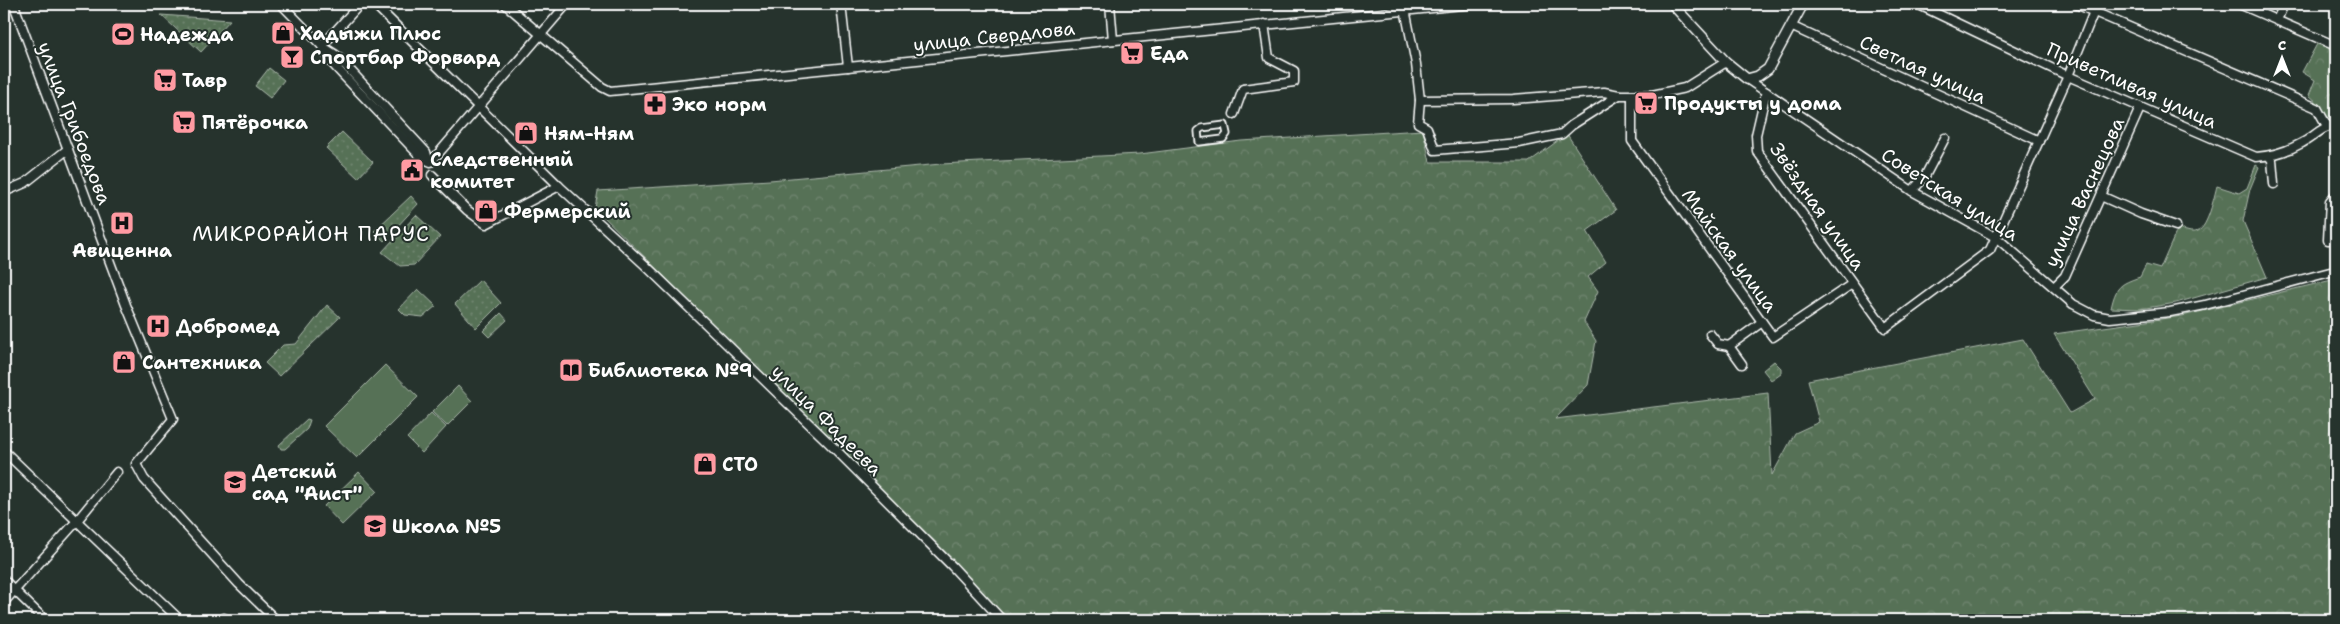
<svg xmlns="http://www.w3.org/2000/svg" width="2340" height="624" viewBox="0 0 2340 624" font-family="'Shantell Sans',sans-serif">
<style>
.grass{fill:url(#grass-dots);stroke:#abb8ab}
.forest{fill:url(#forest-crowns);stroke:#abb8ab}
.pitch{fill:#577157;stroke:#abb8ab}
.lines{fill:none;stroke-linecap:round;stroke-linejoin:round}
.pedestrian-casing{stroke:#fff;stroke-width:9}
.minor-casing{stroke:#fff;stroke-width:11}
.tertiary-casing{stroke:#fff;stroke-width:12}
.pedestrian{stroke:#26332d;stroke-width:5.5}
.minor{stroke:#26332d;stroke-width:8}
.tertiary{stroke:#26332d;stroke-width:9}
.labels{text-anchor:middle;stroke-width:4;stroke-linejoin:round;paint-order:stroke}
.poi-label{font-size:19px;font-weight:bold;fill:#fff;stroke:#26332d;text-anchor:start}
.street-label{font-size:19px;fill:#fff;stroke:#26332d}
.quarter-label{font-size:21px;letter-spacing:1px;fill:#fff;stroke:#26332d}
</style>
<defs>
<pattern id="grass-dots" width="8" height="8" patternUnits="userSpaceOnUse" patternTransform="scale(1.25)"><rect width="8" height="8" fill="#577157"/><path d="M2 2h.1M6 6h.1" fill="none" stroke="#708670" stroke-width="1.8" stroke-linecap="round"/></pattern>
<pattern id="forest-crowns" width="20" height="18" patternUnits="userSpaceOnUse" patternTransform="scale(1.25)"><rect width="20" height="18" fill="#577157"/><path d="M2 6a3 3 0 1 1 6 0M12 15a3 3 0 1 1 6 0" fill="none" stroke="#708670"/></pattern>
</defs>
<rect width="100%" height="100%" fill="#26332d"/>
<filter id="ink" filterUnits="userSpaceOnUse"><feTurbulence type="fractalNoise" baseFrequency=".02" numOctaves="2"/><feDisplacementMap in="SourceGraphic" scale="10" xChannelSelector="R" yChannelSelector="G"/><feConvolveMatrix kernelMatrix="1 2 1 2 8 2 1 2 1" color-interpolation-filters="sRGB"/></filter>
<g filter="url(#ink)">
<g class="grass">
<polygon points="161,15 230,20 201,52"/>
<polygon points="269,68 284,80 270,98 255,86"/>
<polygon points="342,132 373,162 358,178 326,148"/>
<polygon points="411,196 418,204 384,241 374,231"/>
<polygon points="416,215 440,237 414,265 400,266 382,252"/>
<polygon points="480,280 501,303 476,328 455,304"/>
<polygon points="418,289 436,306 423,317 405,315 399,309"/>
<polygon points="327,305 340,317 279,376 265,363 283,345 296,344"/>
<polygon points="501,313 507,320 489,337 483,331"/>
<polygon points="1774,361 1781,368 1781,373 1771,380 1763,370"/>
<polygon points="307,419 310,420 307,429 285,449 281,449 279,445"/>
</g>
<g class="forest">
<polygon points="2317,44 2336,50 2336,121 2327,123 2320,105 2309,95 2315,80 2302,72"/>
<polygon points="1423,130 1430,162 1529,162 1567,134 1616,210 1587,231 1606,262 1588,277 1598,291 1584,322 1596,341 1588,385 1555,419 1768,393 1772,475 1795,433 1819,422 1808,380 2023,339 2070,413 2095,399 2054,334 2182,316 2336,279 2336,620 1008,620 965,573 595,208 598,191 770,180 941,164 1140,154 1241,141"/>
<path d="M 2256,165 L 2259,167 L 2250,189 L 2243,221 L 2267,277 L 2176,303 L 2140,309 L 2111,308 C 2116,287 2119,284 2140,277 L 2146,265 L 2160,269 L 2178,228 C 2184,230 2192,234 2198,231 C 2208,227 2214,197 2217,186 L 2239,193 L 2247,188 Z"/>
</g>
<g class="pitch">
<polygon points="385,365 418,397 357,458 324,426"/>
<polygon points="458,386 472,401 447,426 432,412"/>
<polygon points="431,413 446,427 422,453 407,438"/>
<polygon points="359,472 377,491 342,525 324,506"/>
</g>
<g class="lines">
<g class="pedestrian-casing">
<polygon id="pedestrian" points="1225,125 1227,134 1223,139 1199,142 1198,131 1202,128"/>
</g>
<g class="minor-casing">
<g id="minor">
<polyline points="281,4 322,46 336,55 426,152 428,159"/>
<polyline points="374,4 559,186 645,265 827,441 952,566 1002,620"/>
<polyline points="505,4 602,87 610,91 1472,4"/>
<polyline points="841,4 848,67"/>
<polyline points="1110,4 1113,40"/>
<polyline points="1404,4 1416,64 1420,100 1418,123 1427,128 1435,150 1519,143 1562,134 1572,125 1619,95 1652,95 1685,88 1726,62"/>
<path d="M 1917,4 L 2068,76 L 2256,157 C 2271,156 2288,151 2302,143 C 2314,137 2322,126 2336,125"/>
<polyline points="2076,4 2317,108 2327,126"/>
<polyline points="2239,4 2336,46"/>
<polyline points="14,5 126,305 173,419 136,464 144,479 239,584 276,620"/>
<polyline points="2277,20 2284,4"/>
<polyline points="1793,27 2039,141"/>
<polyline points="322,46 331,62 343,75 422,158 431,162 567,4"/>
<polyline points="322,46 360,4"/>
<polyline points="1747,79 1912,191 1997,238 2073,304 2094,315 2110,318 2170,312 2205,305 2330,272"/>
<polyline points="1766,92 1756,135 1757,151 1885,328 1990,250 2068,76 2097,4"/>
<polyline points="1632,96 1632,141 1773,337 1852,284"/>
<polyline points="1420,100 1513,99 1604,92 1619,95"/>
<polyline points="1234,114 1243,89 1294,82 1294,71 1269,58 1264,24"/>
<polyline points="2269,156 2272,160 2274,184"/>
<polyline points="432,175 467,210 486,224 559,186"/>
<polyline points="1912,191 1924,178 1945,138"/>
<polyline points="4,192 25,183 68,149"/>
<polyline points="2336,194 2330,201 2328,240 2336,239"/>
<polyline points="2101,196 2141,214 2176,226"/>
<polyline points="2054,287 2065,276 2140,108"/>
<polyline points="1710,334 1718,344 1729,346"/>
<polyline points="1742,364 1729,346 1762,322"/>
<polyline points="4,451 180,620"/>
<polyline points="4,580 45,620"/>
<polyline points="4,602 76,522 117,472"/>
<polyline points="222,620 224,618"/>
</g>
</g>
<g class="tertiary-casing">
<g id="tertiary">
<polyline points="6,4 16,4"/>
<polyline points="1672,4 1726,62 1747,79 1758,76 1768,69 1803,4"/>
</g>
</g>
<use href="#pedestrian" class="pedestrian"/>
<use href="#minor" class="minor"/>
<use href="#tertiary" class="tertiary"/>
</g>
</g>
<defs>
<g id="shop-square" transform="scale(1.25)"><rect x="-9" y="-9" width="18" height="18" rx="4" fill="#ff9aa2" stroke="#26332d"/><path d="M-5-2.5h2.3a2.7 3.5 0 0 1 5.4 0H5L5.5 6h-11ZM-1.5-2.5h3a1.5 2.3 0 0 0-3 0Z" fill="#111"/></g>
<g id="stadium-square" transform="scale(1.25)"><rect x="-9" y="-9" width="18" height="18" rx="4" fill="#ff9aa2" stroke="#26332d"/><path d="M0-5a6.5 5 0 1 0 0 10a6.5 5 0 1 0 0-10ZM-3.5-1.8h7v3.6h-7Z" fill="#111"/></g>
<g id="supermarket-square" transform="scale(1.25)"><rect x="-9" y="-9" width="18" height="18" rx="4" fill="#ff9aa2" stroke="#26332d"/><path d="M-6-5.5h2.5l.6 2H6L4.5 2H-2.5L-4.4-4H-6ZM-1.5 3.2a1.3 1.3 0 1 0 .1 0ZM3 3.2a1.3 1.3 0 1 0 .1 0Z" fill="#111"/></g>
<g id="bar-square" transform="scale(1.25)"><rect x="-9" y="-9" width="18" height="18" rx="4" fill="#ff9aa2" stroke="#26332d"/><path d="M-6-5H6L.8 .8V4.5H3.5V6h-7V4.5H-.8V.8Z" fill="#111"/></g>
<g id="pharmacy-square" transform="scale(1.25)"><rect x="-9" y="-9" width="18" height="18" rx="4" fill="#ff9aa2" stroke="#26332d"/><path d="M-2-6h4v4h4v4h-4v4h-4v-4h-4v-4h4Z" fill="#111"/></g>
<g id="civic-square" transform="scale(1.25)"><rect x="-9" y="-9" width="18" height="18" rx="4" fill="#ff9aa2" stroke="#26332d"/><path d="M-.6-6.5H3V-4.5H.6V-3L4-1V1h2V6H-6V1h2V-1L-.6-3ZM-1.2 2.5V6h2.4V2.5Z" fill="#111"/></g>
<g id="hospital-square" transform="scale(1.25)"><rect x="-9" y="-9" width="18" height="18" rx="4" fill="#ff9aa2" stroke="#26332d"/><path d="M-5-5h3v3.5h4V-5h3V5h-3V1.5h-4V5h-3Z" fill="#111"/></g>
<g id="library-square" transform="scale(1.25)"><rect x="-9" y="-9" width="18" height="18" rx="4" fill="#ff9aa2" stroke="#26332d"/><path d="M-6-4Q-3-5.5-.7-3.5V5Q-3 3-6 4ZM6-4Q3-5.5 .7-3.5V5Q3 3 6 4Z" fill="#111"/></g>
<g id="school-square" transform="scale(1.25)"><rect x="-9" y="-9" width="18" height="18" rx="4" fill="#ff9aa2" stroke="#26332d"/><path d="M0-5L7-2L0 1L-7-2ZM-4 1L0 2.5L4 1V4Q0 6-4 4Z" fill="#111"/></g>
</defs>
<g fill-rule="evenodd">
<use href="#shop-square" x="283" y="33"/>
<use href="#stadium-square" x="123" y="34"/>
<use href="#supermarket-square" x="1132" y="53"/>
<use href="#bar-square" x="292" y="57"/>
<use href="#supermarket-square" x="165" y="80"/>
<use href="#supermarket-square" x="1646" y="103"/>
<use href="#pharmacy-square" x="655" y="104"/>
<use href="#supermarket-square" x="184" y="122"/>
<use href="#shop-square" x="526" y="133"/>
<use href="#civic-square" x="412" y="170"/>
<use href="#shop-square" x="486" y="211"/>
<use href="#hospital-square" x="122" y="223"/>
<use href="#hospital-square" x="158" y="326"/>
<use href="#shop-square" x="124" y="362"/>
<use href="#library-square" x="571" y="370"/>
<use href="#shop-square" x="705" y="464"/>
<use href="#school-square" x="235" y="482"/>
<use href="#school-square" x="375" y="526"/>
</g>
<g class="labels">
<g class="poi-label">
<text x="300" y="40">Хадыжи Плюс</text>
<text x="140" y="41">Надежда</text>
<text x="1150" y="60">Еда</text>
<text x="310" y="64">Спортбар Форвард</text>
<text x="182" y="87">Тавр</text>
<text x="1664" y="110">Продукты у дома</text>
<text x="672" y="111">Эко норм</text>
<text x="202" y="129">Пятёрочка</text>
<text x="544" y="140">Ням-Ням</text>
<text x="430" y="166">Следственный<tspan x="430" dy="22">комитет</tspan></text>
<text x="504" y="218">Фермерский</text>
<text x="122" y="257" text-anchor="middle">Авиценна</text>
<text x="176" y="333">Добромед</text>
<text x="142" y="369">Сантехника</text>
<text x="588" y="377">Библиотека №9</text>
<text x="722" y="471">СТО</text>
<text x="252" y="478">Детский<tspan x="252" dy="22">сад "Аист"</tspan></text>
<text x="392" y="533">Школа №5</text>
</g>
<g class="street-label">
<text transform="translate(994 36) rotate(-6)" y="7">улица Свердлова</text>
<text transform="translate(1923 69) rotate(25)" y="7">Светлая улица</text>
<text transform="translate(2132 85) rotate(24)" y="7">Приветливая улица</text>
<text transform="translate(75 123) rotate(69)" y="7">улица Грибоедова</text>
<text transform="translate(2084 192) rotate(-65)" y="7">улица Васнецова</text>
<text transform="translate(1950 194) rotate(32)" y="7">Советская улица</text>
<text transform="translate(1818 206) rotate(55)" y="7">Звёздная улица</text>
<text transform="translate(1730 250) rotate(54)" y="7">Майская улица</text>
<text transform="translate(827 420) rotate(45)" y="7">улица Фадеева</text>
</g>
<g class="quarter-label">
<text x="311" y="241">МИКРОРАЙОН ПАРУС</text>
</g>
</g>
<rect width="2340" height="624" fill="none" stroke="#26332d" stroke-width="20"/>
<rect x="10" y="10" width="2320" height="604" fill="none" stroke="#fff" stroke-width="2" filter="url(#ink)"/>
<g transform="translate(2282 58)" stroke="#26332d" stroke-width="4" paint-order="stroke">
<path d="M0-4L9 19L0 12L-9 19Z" fill="#ffffff"/>
<text y="-8" font-size="14" font-weight="bold" text-anchor="middle" fill="#ffffff">С</text>
</g>
</svg>
